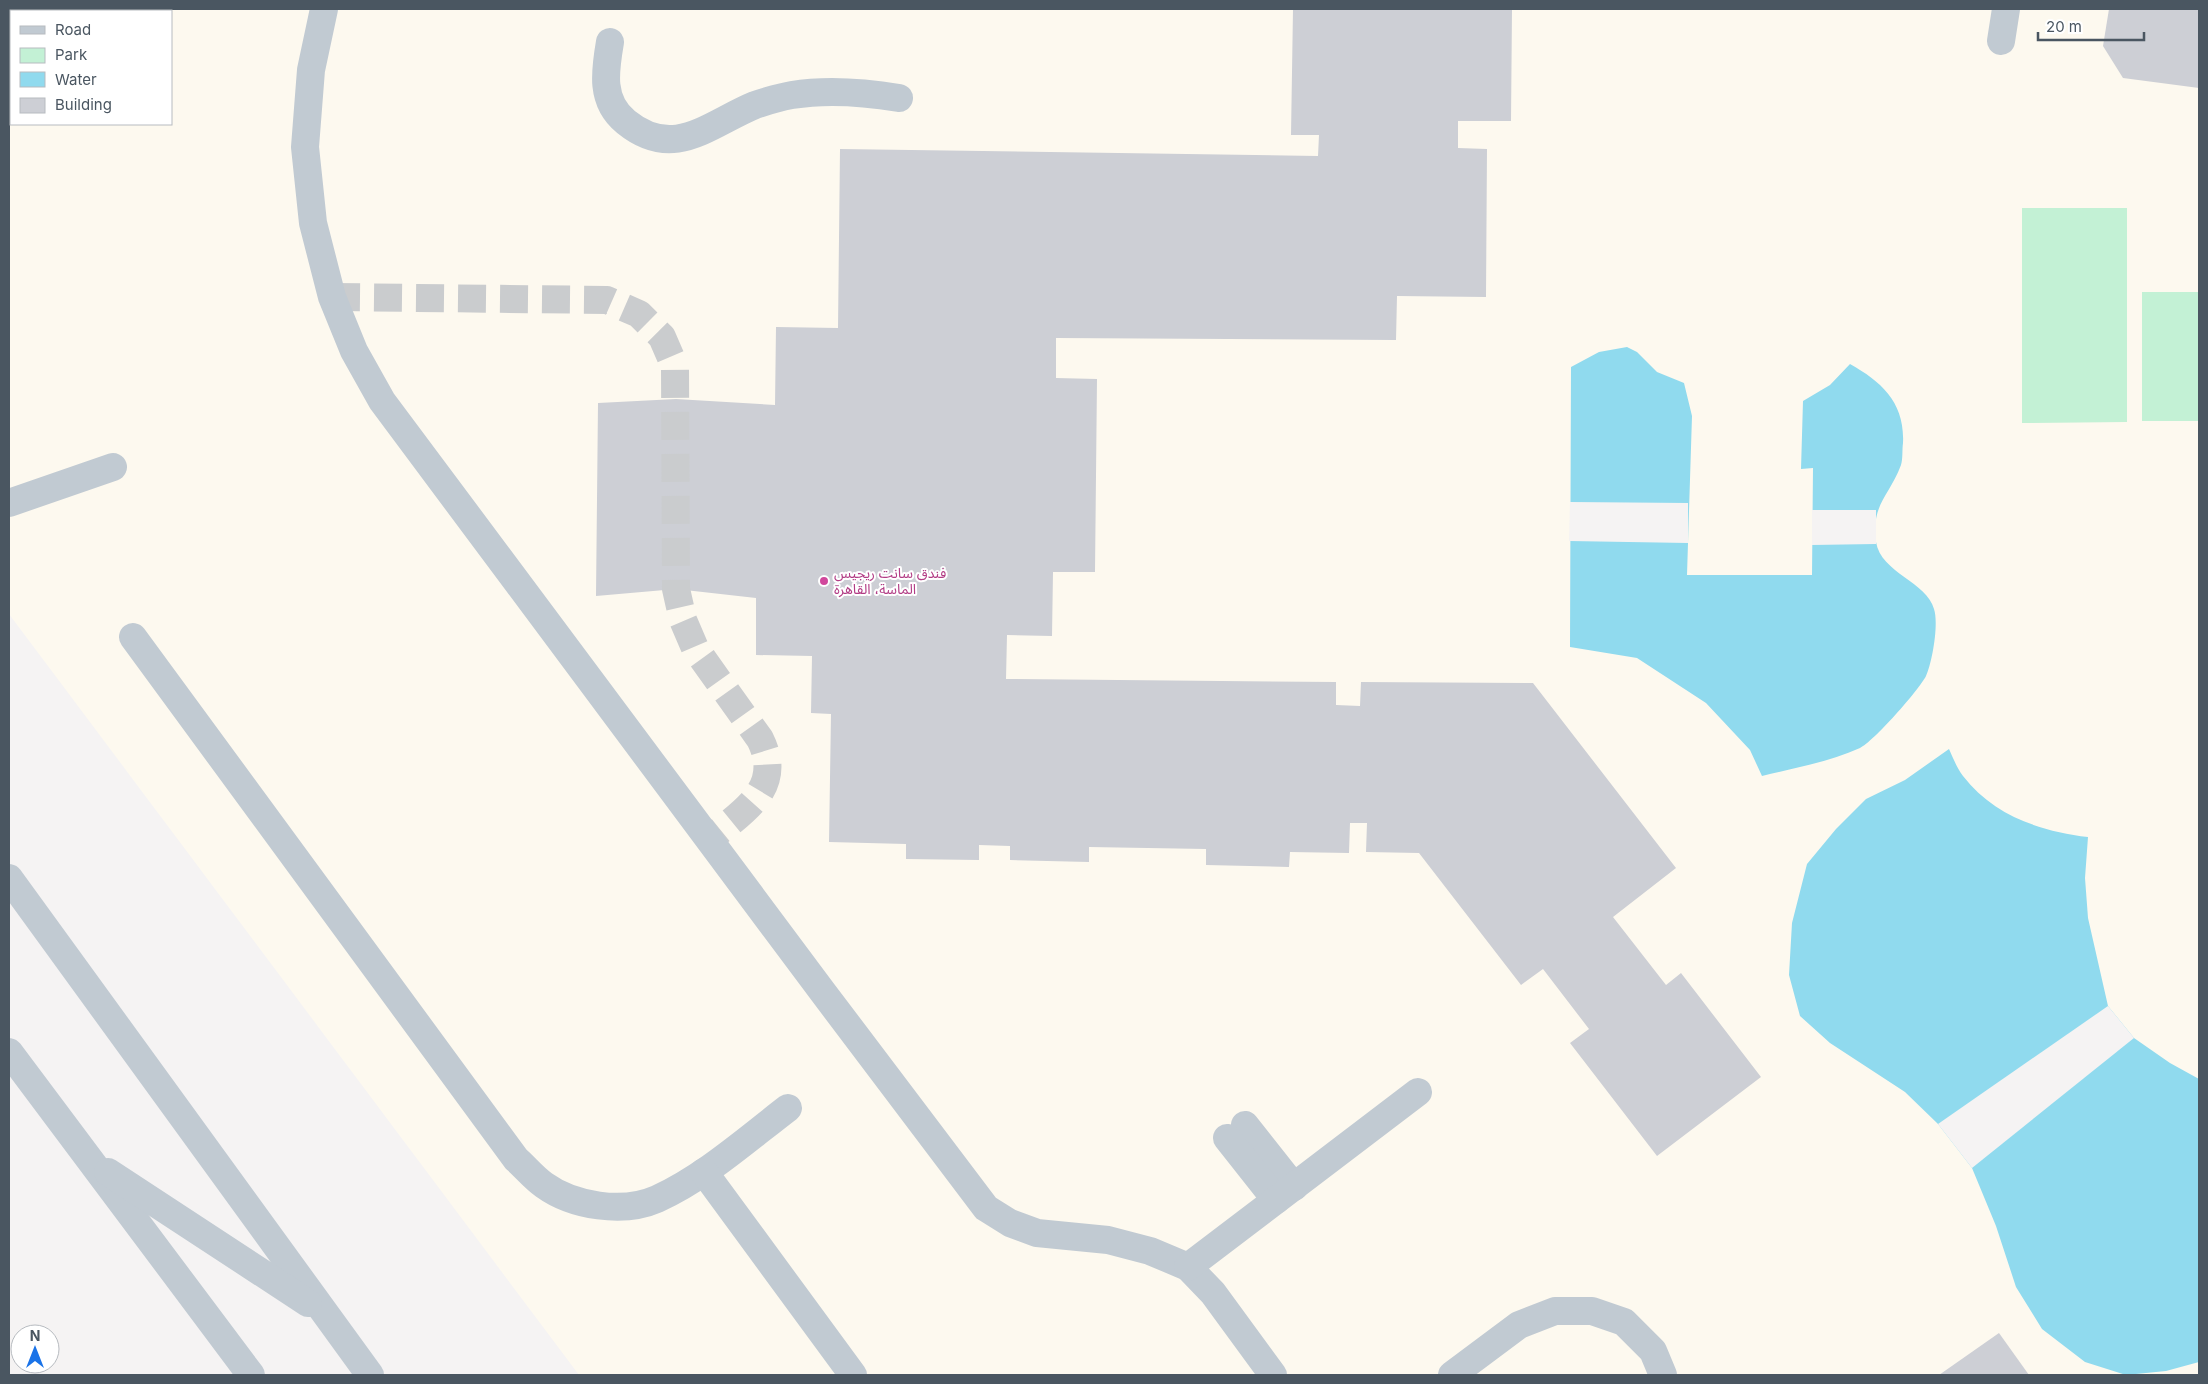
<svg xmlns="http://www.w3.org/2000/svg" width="2208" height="1384" viewBox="0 0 2208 1384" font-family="Inter,'Noto Sans Arabic',sans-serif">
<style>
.commercial{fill:#fdf9ef;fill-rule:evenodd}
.park{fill:#c3f1d5}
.water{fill:#90daee}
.pier{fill:#f5f3f3}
.building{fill:#cdcfd5}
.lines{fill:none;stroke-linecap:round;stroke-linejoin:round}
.minor-tunnel{stroke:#caccce;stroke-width:28;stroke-dasharray:28 14;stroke-linecap:butt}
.minor{stroke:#c1cad2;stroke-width:28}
.hotel-dot{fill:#d1479c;stroke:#fff;stroke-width:2}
.labels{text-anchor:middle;stroke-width:4;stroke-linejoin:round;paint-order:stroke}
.hotel-label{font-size:14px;fill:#b23c85;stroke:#fff;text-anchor:start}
</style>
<rect width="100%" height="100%" fill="#f5f3f3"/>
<path class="commercial" d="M 9,9 L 2199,9 L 2199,1375 L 579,1375 L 9,614 ZM 11,11 L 171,11 L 171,124 L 11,124 Z"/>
<g class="park">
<polygon points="2022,208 2127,208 2127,422 2022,423"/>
<rect x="2142" y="292" width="57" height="129"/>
</g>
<g class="water">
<path d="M 1627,347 L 1637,352 L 1657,372 L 1684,383 L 1692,416 L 1687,575 L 1812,575 L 1813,468 L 1801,469 L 1803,401 L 1830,385 L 1850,364 C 1882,382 1905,403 1903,443 C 1902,450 1903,459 1901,465 C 1889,497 1871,504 1876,542 C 1881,573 1927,582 1934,609 C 1939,624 1932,663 1926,676 C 1919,690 1873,742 1860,748 C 1829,762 1794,768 1762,776 L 1750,750 L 1706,703 L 1637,658 L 1570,647 L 1571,367 L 1599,352 Z"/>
<path d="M 1949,749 C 1953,758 1957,768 1963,776 C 1994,816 2040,831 2088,837 L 2085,878 L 2088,918 L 2108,1006 L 2134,1038 L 2170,1063 L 2199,1079 L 2199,1362 L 2166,1371 L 2126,1375 L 2085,1362 L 2042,1329 L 2016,1287 L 1996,1226 L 1972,1168 L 1938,1124 L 1905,1092 L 1830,1043 L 1800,1016 L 1789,975 L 1792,923 L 1807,864 L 1836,829 L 1866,799 L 1905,780 Z"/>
</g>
<g class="pier">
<polygon points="1570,502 1688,503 1688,543 1569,541"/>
<polygon points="1812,510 1876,510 1876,544 1812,545"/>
<polygon points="2108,1006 2134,1038 1972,1168 1938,1124"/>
</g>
<g class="building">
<polygon points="1293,9 1512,9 1511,121 1458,121 1458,148 1487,149 1486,297 1397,296 1396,340 1056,338 1056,378 1097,379 1095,572 1053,572 1052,636 1007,635 1006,679 1336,682 1336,705 1360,706 1361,682 1533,683 1676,868 1613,917 1666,985 1681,973 1761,1077 1657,1156 1570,1043 1589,1029 1543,969 1521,985 1419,853 1366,852 1367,823 1350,823 1349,853 1290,852 1289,867 1206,865 1206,849 1089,847 1089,862 1010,860 1010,846 979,845 979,860 906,859 906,844 829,842 831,714 811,713 812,656 756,655 756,598 676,589 596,596 598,403 676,399 775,405 776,327 838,328 840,149 1318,156 1319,135 1291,135"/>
<polygon points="2109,9 2199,9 2199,88 2123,78 2103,46"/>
<polygon points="1999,1333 2029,1375 1939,1375"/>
</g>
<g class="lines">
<path class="minor-tunnel" d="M 332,297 L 607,300 L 639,314 L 662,337 L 675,367 L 676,589 L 683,620 L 695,648 L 760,739 C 785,789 742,811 709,840"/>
<g class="minor">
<polyline points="324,9 311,70 305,147 313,223 332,297 354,351 382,401 822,991 986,1208 1010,1223 1037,1233 1108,1240 1150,1251 1188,1267 1213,1293 1273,1375"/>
<polyline points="2001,41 2006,9"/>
<path d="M 610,42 C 605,71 600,101 626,122 C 674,161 709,124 755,105 C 767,101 780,97 792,95 C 828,89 863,92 899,98"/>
<polyline points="9,503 113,467"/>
<path d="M 133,637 L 516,1159 C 525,1167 534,1178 544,1185 C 573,1206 623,1214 657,1199 C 705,1177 746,1140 788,1108"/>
<polyline points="9,878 370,1375"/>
<polyline points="9,1052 251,1375"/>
<polyline points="1245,1125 1294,1187"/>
<polyline points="1227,1138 1276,1200"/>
<polyline points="108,1172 308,1303"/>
<polyline points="704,1172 853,1375"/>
<polyline points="1188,1267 1418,1092"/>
<polyline points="1452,1375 1519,1325 1555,1311 1592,1311 1624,1322 1653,1351 1663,1375"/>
</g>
</g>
<circle class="hotel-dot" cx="824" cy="581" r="5"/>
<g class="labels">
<g class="hotel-label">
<text x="834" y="578">فندق سانت ريجيس<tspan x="834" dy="16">الماسة، القاهرة</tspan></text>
</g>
</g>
<rect width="2208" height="1384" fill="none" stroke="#4a5661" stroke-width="20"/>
<rect x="10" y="10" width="162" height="115" fill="#ffffff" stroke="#b7bbc0"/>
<rect x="20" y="26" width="25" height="8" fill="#c1cad2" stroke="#b7bbc0"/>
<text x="55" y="35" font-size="15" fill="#4a5661">Road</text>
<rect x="20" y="48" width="25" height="15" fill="#c3f1d5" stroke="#b7bbc0"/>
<text x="55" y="60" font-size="15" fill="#4a5661">Park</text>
<rect x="20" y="72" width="25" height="15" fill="#90daee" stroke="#b7bbc0"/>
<text x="55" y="85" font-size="15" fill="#4a5661">Water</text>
<rect x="20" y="98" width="25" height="15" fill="#cdcfd5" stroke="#b7bbc0"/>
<text x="55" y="110" font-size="15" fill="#4a5661">Building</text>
<g transform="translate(35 1349)"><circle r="24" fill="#ffffff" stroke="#b7bbc0"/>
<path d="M0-4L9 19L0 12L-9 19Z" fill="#1a73e8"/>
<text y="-8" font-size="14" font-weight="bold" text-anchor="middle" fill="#4a5661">N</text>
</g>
<path d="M2038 32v8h106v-8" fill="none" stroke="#4a5661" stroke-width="2.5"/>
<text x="2046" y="32" font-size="15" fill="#4a5661" stroke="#ffffff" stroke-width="4" paint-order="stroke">20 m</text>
</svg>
